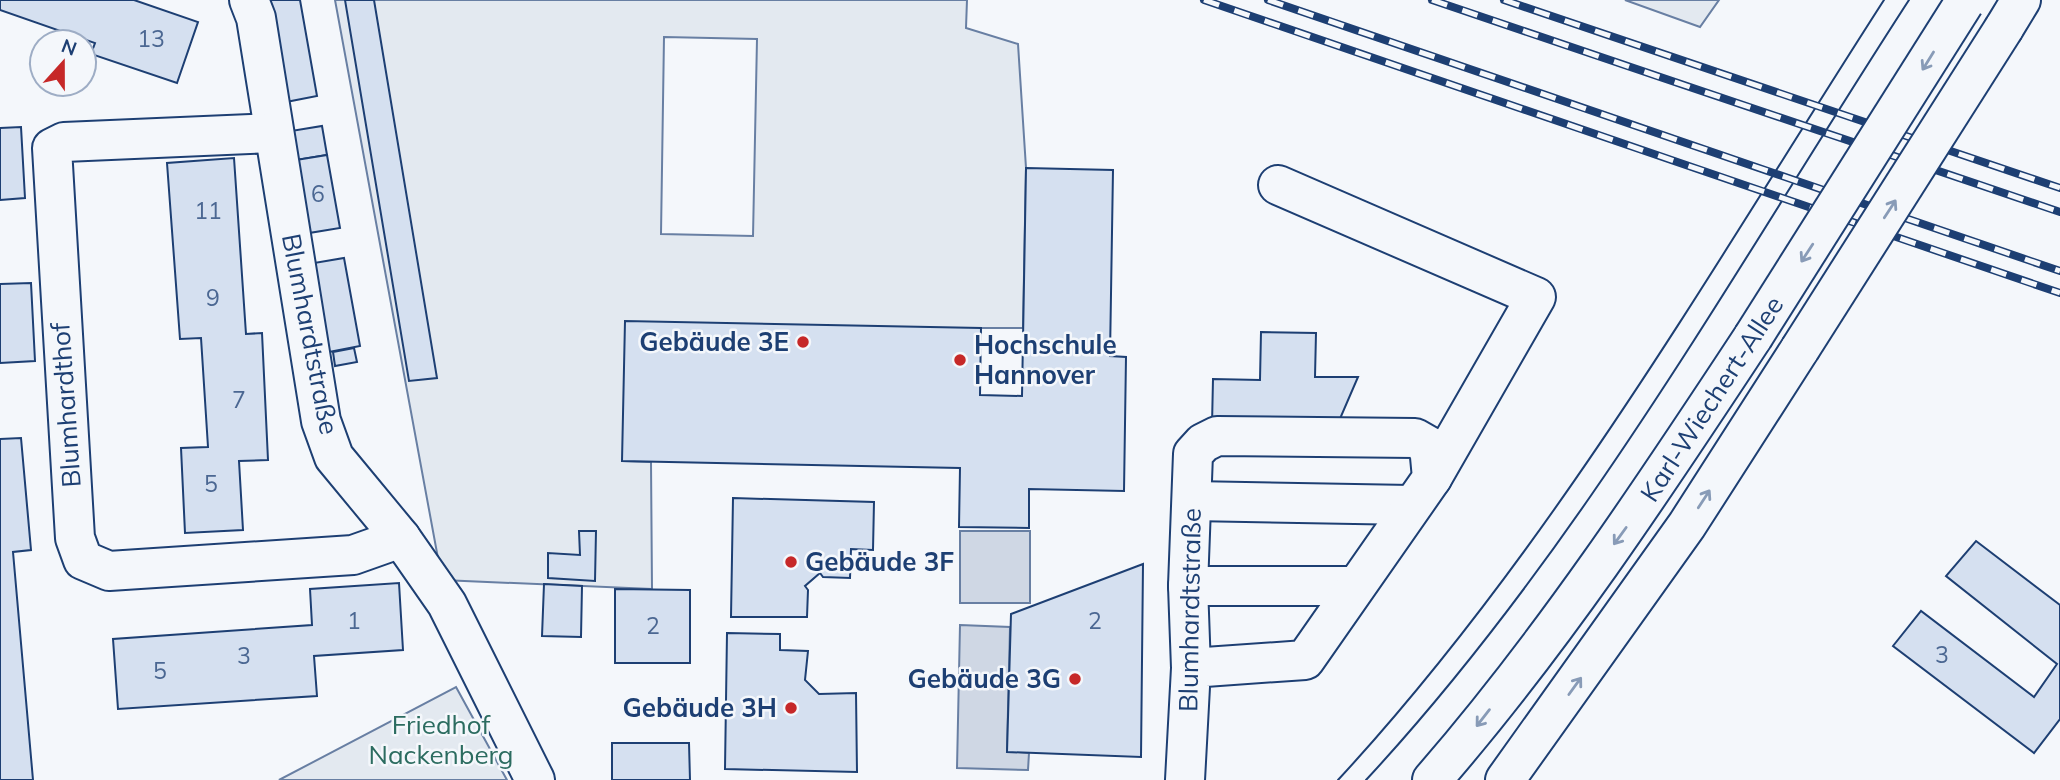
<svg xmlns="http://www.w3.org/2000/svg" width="2060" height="780" viewBox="0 0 2060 780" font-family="Mulish,sans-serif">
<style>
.green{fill:#e3e9f0;stroke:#687fa3;stroke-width:2;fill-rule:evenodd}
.water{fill:#cfd7e4;stroke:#687fa3;stroke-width:2}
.building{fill:#d5e0f0;stroke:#1d3f73;stroke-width:2}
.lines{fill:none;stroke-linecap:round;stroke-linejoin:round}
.minor-casing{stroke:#1d3f73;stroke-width:42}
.major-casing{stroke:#1d3f73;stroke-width:42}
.minor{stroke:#f4f7fb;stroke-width:38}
.major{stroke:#f4f7fb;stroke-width:38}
.tram{stroke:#1d3f73;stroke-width:2}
.rail-casing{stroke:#1d3f73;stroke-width:8}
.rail{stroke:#f4f7fb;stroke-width:5;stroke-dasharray:16;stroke-linecap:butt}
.major-bridge-casing{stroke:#1d3f73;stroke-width:42;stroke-linecap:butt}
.major-bridge{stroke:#f4f7fb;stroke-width:38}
.oneway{stroke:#889bb7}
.poi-dot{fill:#c62828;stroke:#f4f7fb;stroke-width:2.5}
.labels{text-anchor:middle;stroke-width:5;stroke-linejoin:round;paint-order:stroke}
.number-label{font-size:23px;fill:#4b6792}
.street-label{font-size:26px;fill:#1d3f73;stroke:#f4f7fb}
.poi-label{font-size:26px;font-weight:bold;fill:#1d3f73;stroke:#f4f7fb;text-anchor:end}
.park-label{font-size:26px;fill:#2c6c60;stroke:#f4f7fb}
</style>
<rect width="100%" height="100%" fill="#f4f7fb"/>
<g class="green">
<path d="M 335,0 L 967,0 L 966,28 L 1018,44 L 1026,168 L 1023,328 L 981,328 L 622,461 L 651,462 L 652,589 L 442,580 ZM 664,37 L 757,39 L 753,236 L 661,234 Z"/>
<polygon points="1625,0 1719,0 1700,27"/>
<polygon points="456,687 507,780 279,780"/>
</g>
<g class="water">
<rect x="960" y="531" width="70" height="72"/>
<polygon points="960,625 1010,627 1007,751 1029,753 1028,770 957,768"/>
</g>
<g class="building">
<polygon points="0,0 134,0 198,22 177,83 91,54 95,43 0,10"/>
<polygon points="269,0 300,0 317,96 286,102"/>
<polygon points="345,0 374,0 437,378 409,381"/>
<polygon points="322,126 327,155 296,160 291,131"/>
<polygon points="21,127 25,198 0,200 0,128"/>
<polygon points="327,155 340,228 309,233 296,160"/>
<polygon points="234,158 246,334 262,333 268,460 239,461 243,530 185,533 181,448 208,447 201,338 180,339 167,163"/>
<polygon points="1026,168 1113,170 1110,356 1126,357 1124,491 1029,489 1029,528 959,527 960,468 622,461 625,321 981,328 980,395 1022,396"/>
<polygon points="344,258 360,346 329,352 314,263"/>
<polygon points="31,283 35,361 0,363 0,284"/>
<polygon points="1261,332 1316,333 1315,377 1358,377 1336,428 1212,425 1213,379 1260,380"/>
<polygon points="354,348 357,362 335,366 333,352"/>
<polygon points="21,438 31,550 13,552 33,780 0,780 0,439"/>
<polygon points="733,498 874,502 873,550 851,549 850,578 823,577 820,573 805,586 808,590 807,617 731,617"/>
<polygon points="579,531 596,531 595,581 548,578 548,553 580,555"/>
<polygon points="1976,541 2060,605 2060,719 2034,753 1893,646 1921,611 2034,697 2057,664 1946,576"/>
<polygon points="1143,564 1141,757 1007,752 1011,614"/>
<polygon points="399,583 403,650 314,656 317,696 118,709 113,639 312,625 310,589"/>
<polygon points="544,584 582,586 581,637 542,636"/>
<polygon points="615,589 690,590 690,663 615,663"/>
<polygon points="727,633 780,634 780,650 808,651 805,680 819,694 856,693 857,772 725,769"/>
<polygon points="612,743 689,743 690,780 612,780"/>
</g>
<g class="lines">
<g class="minor-casing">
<g id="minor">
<polyline points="249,0 256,18 321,421 334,457 401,538 447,604 535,780"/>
<polyline points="274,133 64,142 52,148 75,538 83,560 109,571 353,555 401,538"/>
<polyline points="1278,185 1536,297 1432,478"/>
<polyline points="1192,501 1411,505"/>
<polyline points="1188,586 1354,586"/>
<polyline points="1185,780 1191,668 1188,586 1193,454 1203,443 1217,436 1415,438 1429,446 1432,478 1305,660 1191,668"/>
</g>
</g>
<g class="major-casing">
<g id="major">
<polyline points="2004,28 2021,0"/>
<path d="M 1432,780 C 1552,642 1653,489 1753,337"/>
<polyline points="1505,780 1687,525 1800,349"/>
</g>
</g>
<use href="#minor" class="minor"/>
<use href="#major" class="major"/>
<g class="tram">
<path d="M 1338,780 C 1554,546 1712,267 1884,0"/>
<path d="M 1366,780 C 1582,547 1737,265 1909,0"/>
</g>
<g class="rail-casing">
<g id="rail">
<polyline points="1204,0 2060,293"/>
<polyline points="1268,0 2060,271"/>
<polyline points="1432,0 2060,212"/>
<polyline points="1504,0 2060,188"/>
</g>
</g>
<use href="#rail" class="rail"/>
<g class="major-bridge-casing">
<g id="major-bridge">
<polyline points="1753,337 1964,3"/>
<polyline points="1800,349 2004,28"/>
</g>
</g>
<use href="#major-bridge" class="major-bridge"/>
</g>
<defs><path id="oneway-shaft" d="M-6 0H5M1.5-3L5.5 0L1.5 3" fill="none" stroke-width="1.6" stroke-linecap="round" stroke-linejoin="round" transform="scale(1.75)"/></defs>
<g class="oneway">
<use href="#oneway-shaft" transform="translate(1928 61) rotate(122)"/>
<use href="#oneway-shaft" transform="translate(1890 209) rotate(-57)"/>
<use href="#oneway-shaft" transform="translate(1807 253) rotate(123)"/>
<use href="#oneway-shaft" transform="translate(1704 499) rotate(-57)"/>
<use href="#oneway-shaft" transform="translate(1620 536) rotate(126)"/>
<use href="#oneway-shaft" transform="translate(1575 686) rotate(-54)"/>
<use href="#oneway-shaft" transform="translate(1483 718) rotate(128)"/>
</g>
<g class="poi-dot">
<circle cx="803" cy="342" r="7"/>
<circle cx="960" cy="360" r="7"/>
<circle cx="791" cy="562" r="7"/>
<circle cx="1075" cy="679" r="7"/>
<circle cx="791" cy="708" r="7"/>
</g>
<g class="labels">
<g class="number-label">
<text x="151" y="47">13</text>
<text x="318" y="202">6</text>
<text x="208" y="219">11</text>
<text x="213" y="306">9</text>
<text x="239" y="408">7</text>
<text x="211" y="492">5</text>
<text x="354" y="629">1</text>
<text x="1095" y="629">2</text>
<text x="653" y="634">2</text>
<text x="1942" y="663">3</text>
<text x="244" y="664">3</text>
<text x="160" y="679">5</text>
</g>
<g class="street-label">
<text transform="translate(310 334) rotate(79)" y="9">Blumhardtstraße</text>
<text transform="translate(1712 399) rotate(-57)" y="9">Karl-Wiechert-Allee</text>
<text transform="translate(66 405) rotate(-94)" y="9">Blumhardthof</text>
<text transform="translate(1190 610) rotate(-89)" y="9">Blumhardtstraße</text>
</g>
<g class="poi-label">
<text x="789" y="351">Gebäude 3E</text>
<text x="974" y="354" text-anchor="start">Hochschule<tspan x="974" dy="30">Hannover</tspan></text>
<text x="805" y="571" text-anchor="start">Gebäude 3F</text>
<text x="1061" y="688">Gebäude 3G</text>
<text x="777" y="717">Gebäude 3H</text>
</g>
<g class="park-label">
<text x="441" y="734">Friedhof<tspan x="441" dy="30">Nackenberg</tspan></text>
</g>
</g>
<g transform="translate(63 63) rotate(21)"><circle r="33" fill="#f4f7fb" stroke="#9eadc5" stroke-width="2"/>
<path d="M0-5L12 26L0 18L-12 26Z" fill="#c62828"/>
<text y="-10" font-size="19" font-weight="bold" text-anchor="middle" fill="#1d3f73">N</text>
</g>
</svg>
